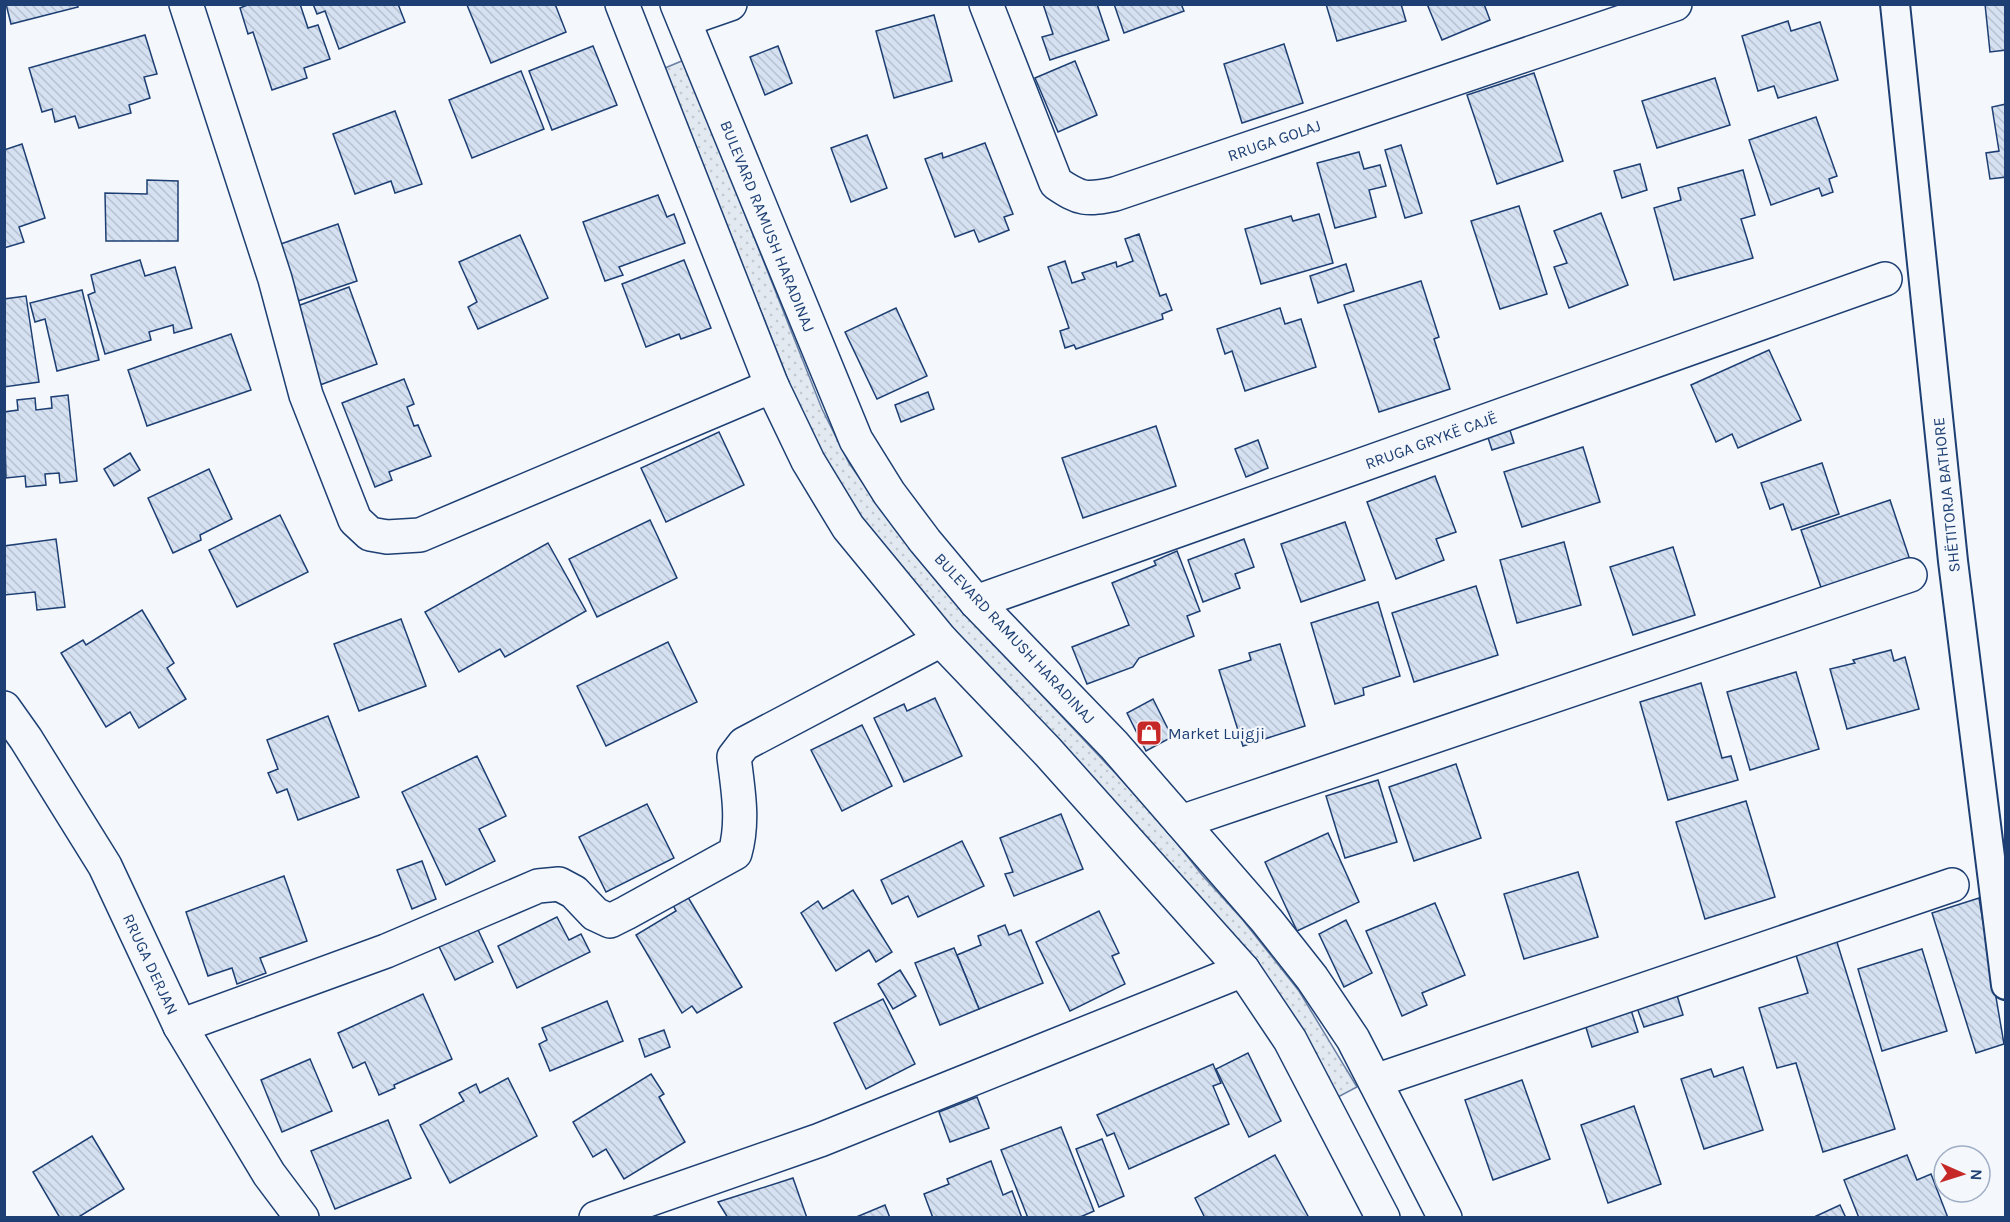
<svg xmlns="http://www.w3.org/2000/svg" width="2010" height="1222" viewBox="0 0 2010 1222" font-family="Karla,sans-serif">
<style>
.grass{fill:url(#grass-dots);stroke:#687fa3;stroke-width:1.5}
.building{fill:url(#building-back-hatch);stroke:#1d3f73;stroke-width:1.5}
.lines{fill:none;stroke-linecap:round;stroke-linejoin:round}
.pedestrian-casing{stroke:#1d3f73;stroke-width:32}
.minor-casing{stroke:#1d3f73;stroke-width:36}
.tertiary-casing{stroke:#1d3f73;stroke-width:36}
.pedestrian{stroke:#f4f7fb;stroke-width:28}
.minor{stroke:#f4f7fb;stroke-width:33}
.tertiary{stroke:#f4f7fb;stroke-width:33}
.labels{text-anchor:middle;stroke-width:4.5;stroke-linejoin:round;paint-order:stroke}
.street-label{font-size:16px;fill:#1d3f73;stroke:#f4f7fb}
.poi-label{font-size:16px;fill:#1d3f73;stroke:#f4f7fb;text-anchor:start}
</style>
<defs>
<pattern id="grass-dots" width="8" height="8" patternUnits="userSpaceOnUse" patternTransform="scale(1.5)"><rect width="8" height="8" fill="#e3e9f0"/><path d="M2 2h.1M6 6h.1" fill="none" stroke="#c2c9d1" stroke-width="1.8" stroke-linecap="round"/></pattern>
<pattern id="building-back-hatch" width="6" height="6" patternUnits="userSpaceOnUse" patternTransform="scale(1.5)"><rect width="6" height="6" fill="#d5e0f0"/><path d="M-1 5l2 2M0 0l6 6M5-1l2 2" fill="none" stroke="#b6c1d1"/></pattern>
</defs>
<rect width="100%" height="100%" fill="#f4f7fb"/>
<polygon class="grass" points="684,60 822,409 849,463 894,528 983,633 1118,776 1165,828 1202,875 1242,919 1299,991 1357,1087 1336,1098 952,628 878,543 828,472 803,418 665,68"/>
<g class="building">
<polygon points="6,4 77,4 78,7 11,24"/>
<polygon points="250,4 300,4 308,28 318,25 330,59 304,68 307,78 272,90 253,32 248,34 240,8"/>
<polygon points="313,4 398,4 405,22 339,49 325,11 317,14"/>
<polygon points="555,4 566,32 491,63 467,5"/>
<polygon points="1043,4 1097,4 1109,40 1050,60 1042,37 1053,34"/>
<polygon points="1114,4 1181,4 1184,11 1124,33"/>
<polygon points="1326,4 1401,4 1406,21 1337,41"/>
<polygon points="1427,4 1484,4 1490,20 1442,40"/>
<polygon points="1985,4 2006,4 2006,50 1990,52"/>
<polygon points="934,15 952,81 894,98 876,31"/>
<polygon points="1788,21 1791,31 1820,22 1838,80 1778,98 1774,86 1758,91 1742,36"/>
<polygon points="145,35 157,74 144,77 150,98 129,105 131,113 79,128 75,116 55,122 52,109 42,112 29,68"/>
<polygon points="1284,44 1303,103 1242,123 1224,64"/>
<polygon points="593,46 617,105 552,130 529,71"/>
<polygon points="778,46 792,83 765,95 750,57"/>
<polygon points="1075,61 1097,115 1058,132 1035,78"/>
<polygon points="521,71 544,129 472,158 449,100"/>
<polygon points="1534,73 1563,161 1497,184 1467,95"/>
<polygon points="1715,78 1730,125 1657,148 1642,101"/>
<polygon points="2006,104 2006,177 1990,179 1986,153 1999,151 1992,107"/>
<polygon points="395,111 422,184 395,193 391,181 355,194 333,134"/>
<polygon points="1816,117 1837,176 1829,179 1833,192 1822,196 1819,188 1771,205 1749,140"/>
<polygon points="867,135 887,188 851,202 831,148"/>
<polygon points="985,143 1013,214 1004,217 1009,230 979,242 974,230 955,237 925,159 942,153 943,158"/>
<polygon points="22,144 45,218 19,227 24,242 4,248 4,150"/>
<polygon points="1401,145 1422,213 1405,218 1385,150"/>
<polygon points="1359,152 1364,169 1380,165 1386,186 1369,190 1376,217 1335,228 1317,163"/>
<polygon points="1640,164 1647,190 1622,198 1614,171"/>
<polygon points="1743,170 1755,215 1741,219 1753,258 1674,280 1654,208 1681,200 1678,188"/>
<polygon points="147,180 178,181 178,241 106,241 105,193 147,194"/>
<polygon points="658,195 667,217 674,214 685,243 619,267 623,275 605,281 583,222"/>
<polygon points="1519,206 1547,294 1500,309 1471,221"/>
<polygon points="1601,213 1628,285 1569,308 1554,267 1567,263 1554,231"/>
<polygon points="1319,214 1333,263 1261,284 1245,229 1291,216 1293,221"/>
<polygon points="338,224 357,281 295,302 275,246"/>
<polygon points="1139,234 1160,296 1166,294 1172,310 1162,314 1163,319 1076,349 1074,345 1065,348 1060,331 1069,328 1048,267 1065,261 1072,283 1085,279 1082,273 1116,262 1117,267 1133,261 1125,239"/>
<polygon points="520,235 548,298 478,329 468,307 477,302 459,262"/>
<polygon points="140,260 145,276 175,267 192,328 174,333 173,325 149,332 151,340 105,354 88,295 95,292 91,275"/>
<polygon points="684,260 711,328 681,339 679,334 646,347 622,284"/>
<polygon points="1346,264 1354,291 1318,303 1310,276"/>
<polygon points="1421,281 1439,337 1434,339 1450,389 1379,412 1344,305"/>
<polygon points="349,287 377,364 320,385 292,308"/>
<polygon points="82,290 99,360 57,371 45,319 35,322 30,303"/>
<polygon points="26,296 39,382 4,387 4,299"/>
<polygon points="896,308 927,376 877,399 845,332"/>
<polygon points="1280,308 1285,324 1301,319 1316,367 1245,391 1232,351 1225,354 1217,329"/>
<polygon points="231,334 251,390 147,426 128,370"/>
<polygon points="1769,350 1801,420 1738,448 1732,434 1716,442 1691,385"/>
<polygon points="404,379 414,404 407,407 414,426 418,425 431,456 389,472 392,480 375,487 342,403"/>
<polygon points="928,392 934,409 901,422 895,405"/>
<polygon points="68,395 77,481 60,483 59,473 45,474 46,485 26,487 25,476 6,478 4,412 18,410 17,400 35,398 36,410 52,408 51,397"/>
<polygon points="1506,418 1514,443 1492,450 1484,425"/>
<polygon points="1156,426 1176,486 1083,518 1062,458"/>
<polygon points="719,432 744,485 666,522 641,468"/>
<polygon points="1258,440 1268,468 1246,477 1235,449"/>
<polygon points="1583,447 1600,502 1522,527 1504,472"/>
<polygon points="130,453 140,470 114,486 104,469"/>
<polygon points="1822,463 1839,514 1792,530 1783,504 1770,509 1761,483"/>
<polygon points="209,469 232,519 200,535 201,540 173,553 148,498"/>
<polygon points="1435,476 1456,532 1436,539 1444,560 1396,579 1367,502"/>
<polygon points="1890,500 1911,563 1823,593 1801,530"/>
<polygon points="280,515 308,572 237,607 209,550"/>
<polygon points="650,520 677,578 597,617 569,559"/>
<polygon points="1345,522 1365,580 1301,602 1281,544"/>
<polygon points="56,539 65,607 37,610 35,592 4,595 4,546"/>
<polygon points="1244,539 1254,567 1235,574 1240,588 1203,602 1188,560"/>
<polygon points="1564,542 1581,605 1517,623 1500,560"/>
<polygon points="548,543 586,611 505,657 500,649 459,672 425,612"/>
<polygon points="1673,547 1695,615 1633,635 1610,567"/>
<polygon points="1177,551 1200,611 1187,616 1194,636 1139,658 1133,667 1087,684 1072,647 1129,625 1112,583 1156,565 1154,561"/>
<polygon points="1476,586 1498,655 1414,682 1392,613"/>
<polygon points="1378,602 1400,676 1363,688 1364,695 1335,704 1311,623"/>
<polygon points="142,610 174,663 167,668 186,699 139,728 130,712 106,727 61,653 83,640 86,645"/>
<polygon points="401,619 426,686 359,711 334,644"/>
<polygon points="668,642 697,702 606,746 577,686"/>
<polygon points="1280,644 1305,726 1243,746 1219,670 1251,660 1249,653"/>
<polygon points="1891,650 1894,661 1905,657 1919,709 1847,729 1830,669 1855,663 1853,660"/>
<polygon points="1796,672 1819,749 1750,770 1727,692"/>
<polygon points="1701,683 1722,758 1731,756 1738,780 1668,800 1640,702"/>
<polygon points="935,698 962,756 904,782 874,718 904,704 907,711"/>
<polygon points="1153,699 1172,737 1146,751 1127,713"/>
<polygon points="328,716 359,797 298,820 287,789 277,793 268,773 278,769 267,740"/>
<polygon points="862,725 892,786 842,811 811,750"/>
<polygon points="477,756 506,816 479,829 495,861 446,885 402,792"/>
<polygon points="1456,764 1481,838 1414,861 1389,787"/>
<polygon points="1378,780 1397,842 1345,858 1326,796"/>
<polygon points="1746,801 1775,897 1705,919 1676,822"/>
<polygon points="647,804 674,858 606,892 579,837"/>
<polygon points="1061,814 1083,869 1014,896 1005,874 1013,872 1000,838"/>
<polygon points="1328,833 1359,902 1297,931 1265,862"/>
<polygon points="962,841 984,886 918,917 908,896 892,904 881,880"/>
<polygon points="422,861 436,899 412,909 397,870"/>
<polygon points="1578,872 1598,937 1524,959 1504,894"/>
<polygon points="284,876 307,941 260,958 266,973 237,984 232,968 208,976 186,912"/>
<polygon points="853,890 892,952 876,962 869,950 836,971 801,913 818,901 823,909"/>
<polygon points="686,894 742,987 697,1013 692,1006 682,1013 636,935 676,911 672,903"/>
<polygon points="1979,898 2004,1044 1976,1053 1932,913"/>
<polygon points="1435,903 1465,975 1422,993 1427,1005 1402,1016 1366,931"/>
<polygon points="1099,911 1119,953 1112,956 1125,984 1070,1011 1036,942"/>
<polygon points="472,917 493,962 455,980 434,936"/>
<polygon points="557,917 569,940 581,934 590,952 517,988 498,946"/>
<polygon points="1346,920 1372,973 1344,987 1319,934"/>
<polygon points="1005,925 1009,935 1021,930 1043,983 979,1009 957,955 981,945 978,936"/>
<polygon points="1836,939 1895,1129 1823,1152 1796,1063 1777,1068 1759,1008 1808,993 1795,952"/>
<polygon points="954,948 979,1009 940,1025 915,963"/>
<polygon points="1922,949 1947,1031 1882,1051 1858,969"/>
<polygon points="900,970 916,996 893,1009 878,984"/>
<polygon points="1676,992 1683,1015 1644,1027 1636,1005"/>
<polygon points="423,994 452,1059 394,1085 395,1088 379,1095 365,1062 353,1068 338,1033"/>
<polygon points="883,999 915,1064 866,1089 834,1023"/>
<polygon points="607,1001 623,1041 550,1071 539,1044 547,1040 542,1028"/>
<polygon points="1630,1007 1638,1032 1592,1047 1584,1021"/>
<polygon points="664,1030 670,1047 645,1057 639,1039"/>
<polygon points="1248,1053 1281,1121 1249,1137 1216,1069"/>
<polygon points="310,1059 332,1111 282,1132 261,1080"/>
<polygon points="1213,1064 1221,1083 1213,1086 1229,1124 1129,1169 1114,1133 1107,1136 1097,1115"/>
<polygon points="1743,1067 1763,1130 1704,1149 1681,1079 1711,1069 1714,1077"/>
<polygon points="651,1074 664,1094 659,1097 685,1142 624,1179 606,1149 593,1157 573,1122"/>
<polygon points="508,1078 537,1136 450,1183 420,1125 464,1101 459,1093 476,1084 480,1093"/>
<polygon points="1522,1080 1550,1159 1493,1180 1465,1100"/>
<polygon points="977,1097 989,1128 950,1142 939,1112"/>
<polygon points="1634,1106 1661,1184 1608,1203 1581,1125"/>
<polygon points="388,1120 411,1178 335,1209 311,1151"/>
<polygon points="1061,1127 1094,1211 1078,1218 1028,1218 1001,1150"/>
<polygon points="92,1136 124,1189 77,1218 60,1218 33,1172"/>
<polygon points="1102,1139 1124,1196 1099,1207 1076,1149"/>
<polygon points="1275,1155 1309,1218 1205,1218 1195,1198"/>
<polygon points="1907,1155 1917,1180 1931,1174 1948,1218 1859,1218 1844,1180"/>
<polygon points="991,1161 1003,1195 1012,1191 1022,1218 933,1218 924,1194 949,1184 947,1179"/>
<polygon points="793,1178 807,1218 728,1218 718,1202"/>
<polygon points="885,1205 890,1218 854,1218"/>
<polygon points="1840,1205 1846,1218 1812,1218"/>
</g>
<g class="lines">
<g class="pedestrian-casing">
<polyline id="pedestrian" points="1895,4 1953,561 2006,985"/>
</g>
<g class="minor-casing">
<g id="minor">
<polyline points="186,4 275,279 306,395 355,520 370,534 387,537 420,535 772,386"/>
<path d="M 986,4 L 1056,183 C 1081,200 1086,200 1115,194 L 1675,4"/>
<polyline points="684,20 730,4"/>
<polyline points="976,602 1885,279"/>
<polyline points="1181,822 1910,575"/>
<path d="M 180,1026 L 386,951 L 538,886 L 559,884 L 574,892 L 595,914 L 610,921 L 626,913 L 735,853 C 744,821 738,790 734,757 L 744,744 L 941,640"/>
<polyline points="1375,1081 1952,885"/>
<polyline points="596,1218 820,1140 1243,970"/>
</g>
</g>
<g class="tertiary-casing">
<g id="tertiary">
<polyline points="622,4 772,386 808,461 848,527 941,640 1048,752 1243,970 1290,1040 1383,1218"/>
<polyline points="677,4 856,440 889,493 925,541 976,602 1114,745 1267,921 1312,978 1353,1039 1445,1218"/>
<polyline points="4,708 26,739 105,866 180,1026 269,1174 302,1218"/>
</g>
</g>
<use href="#pedestrian" class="pedestrian"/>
<use href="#minor" class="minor"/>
<use href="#tertiary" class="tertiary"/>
</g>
<defs>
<g id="shop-square" transform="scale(1.35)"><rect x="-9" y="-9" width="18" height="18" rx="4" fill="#c62828" stroke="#f4f7fb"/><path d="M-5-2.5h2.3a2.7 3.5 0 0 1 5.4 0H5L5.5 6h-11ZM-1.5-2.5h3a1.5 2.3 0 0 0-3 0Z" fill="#fff"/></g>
</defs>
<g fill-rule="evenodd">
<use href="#shop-square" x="1149" y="733"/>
</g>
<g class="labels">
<g class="street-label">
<text transform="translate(1274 140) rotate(-19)" y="6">RRUGA GOLAJ</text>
<text transform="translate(768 226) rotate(68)" y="6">BULEVARD RAMUSH HARADINAJ</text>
<text transform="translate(1431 440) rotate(-20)" y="6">RRUGA GRYKË CAJË</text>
<text transform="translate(1946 495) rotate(-96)" y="6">SHËTITORJA BATHORE</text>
<text transform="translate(1015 638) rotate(47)" y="6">BULEVARD RAMUSH HARADINAJ</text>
<text transform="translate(151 964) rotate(65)" y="6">RRUGA DERJAN</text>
</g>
<g class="poi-label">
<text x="1168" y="739">Market Luigji</text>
</g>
</g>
<rect width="2010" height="1222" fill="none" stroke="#1d3f73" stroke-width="12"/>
<g transform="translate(1962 1174) rotate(93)"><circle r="28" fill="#f4f7fb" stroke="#9eadc5" stroke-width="1.5"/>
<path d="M0-4.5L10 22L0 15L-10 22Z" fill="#c62828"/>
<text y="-9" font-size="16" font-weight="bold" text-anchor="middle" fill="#1d3f73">N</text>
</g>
</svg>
